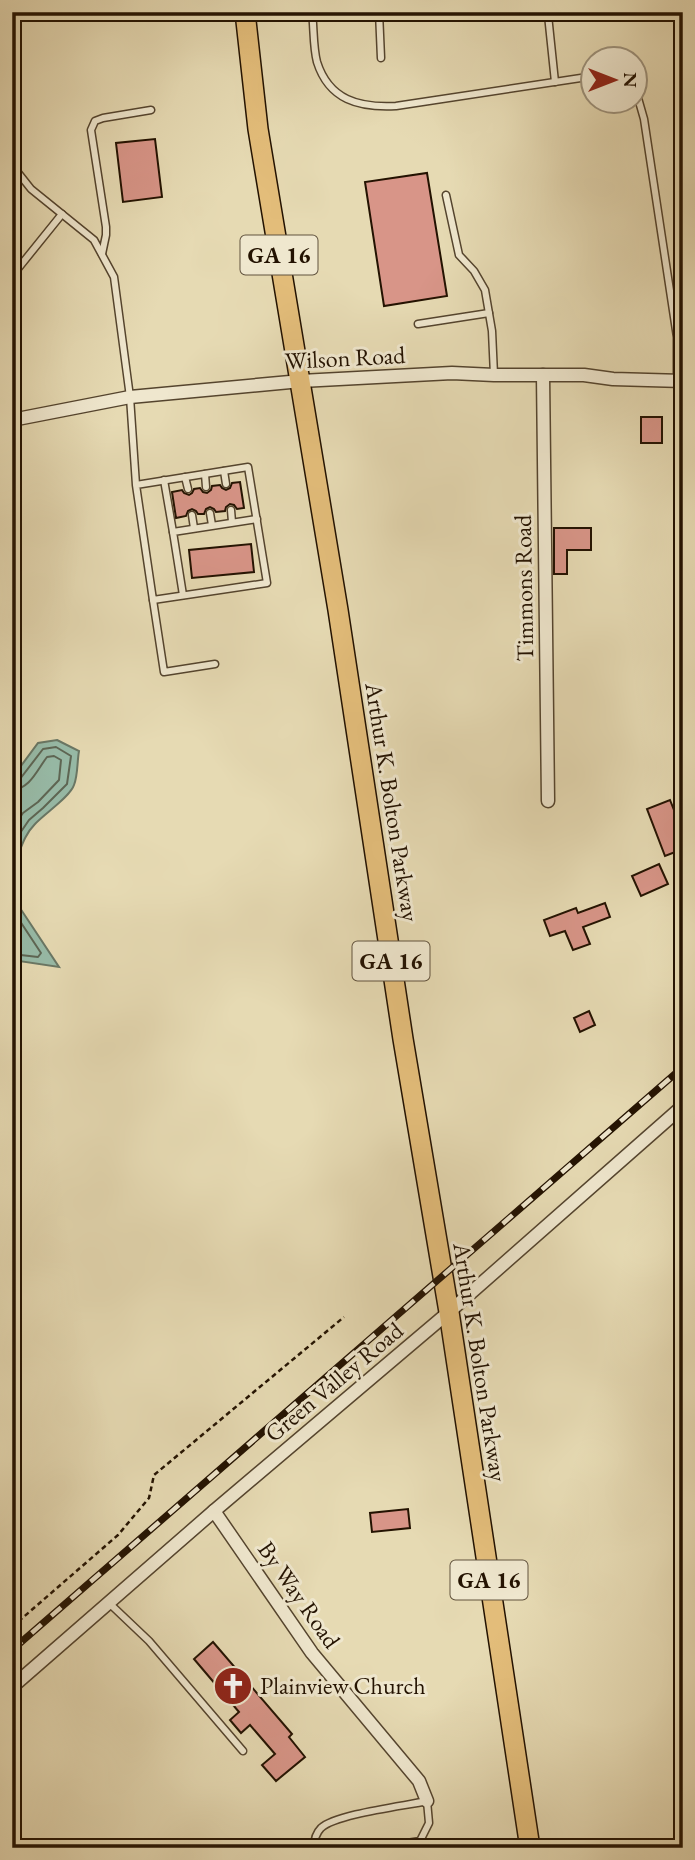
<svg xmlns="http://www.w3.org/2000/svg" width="695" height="1860" viewBox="0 0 695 1860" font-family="'EB Garamond',serif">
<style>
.water{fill:#97bba8;stroke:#697765;stroke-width:2}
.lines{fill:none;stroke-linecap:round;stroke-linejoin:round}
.shore{stroke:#5d6654;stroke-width:2}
.building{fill:#d89588;stroke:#231201;stroke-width:2}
.lane-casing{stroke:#54442e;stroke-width:9}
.street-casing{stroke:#54442e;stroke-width:15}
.primary-casing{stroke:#231201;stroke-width:22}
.path{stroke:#231201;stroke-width:2.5;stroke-dasharray:5 3.5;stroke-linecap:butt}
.lane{stroke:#efe7ce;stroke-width:6}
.street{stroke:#efe7ce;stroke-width:12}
.primary{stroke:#e3bd7a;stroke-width:19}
.rail-casing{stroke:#231201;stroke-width:7}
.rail{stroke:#efe7ce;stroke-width:4.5;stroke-dasharray:13;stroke-linecap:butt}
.labels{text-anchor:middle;stroke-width:6;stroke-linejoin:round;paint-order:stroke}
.shield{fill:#efe7ce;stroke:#60523e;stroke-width:2}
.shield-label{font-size:23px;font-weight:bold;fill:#231201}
.street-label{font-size:24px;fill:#231201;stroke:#efe7ce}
.poi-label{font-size:24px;fill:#231201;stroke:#efe7ce;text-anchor:start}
</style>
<rect width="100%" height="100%" fill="#e6dab3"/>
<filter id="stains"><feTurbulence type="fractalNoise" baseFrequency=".00286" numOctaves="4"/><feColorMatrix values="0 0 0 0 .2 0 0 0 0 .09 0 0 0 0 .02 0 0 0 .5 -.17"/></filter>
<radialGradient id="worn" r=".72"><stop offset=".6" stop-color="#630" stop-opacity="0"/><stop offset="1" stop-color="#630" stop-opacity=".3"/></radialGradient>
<g class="water">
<path d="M 57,740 L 79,751 C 77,762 78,775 74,785 C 70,797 44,814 35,824 C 22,837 20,854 12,869 L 12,778 L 38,743 Z"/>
<polygon points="12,874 16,902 59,967 12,960"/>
</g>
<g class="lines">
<g class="shore">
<polyline points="12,781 20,779 43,749 56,747 71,756 67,784 43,808 29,820 16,839 12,852"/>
<path d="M 12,790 C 30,789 37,770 47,757 L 54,756 L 61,760 L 59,780 L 38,802 L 23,813 L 12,829"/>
<polyline points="12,909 41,953 38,957 12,954"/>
</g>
</g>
<g class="building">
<polygon points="155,139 162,197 123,202 116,143"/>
<polygon points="427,173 447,296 384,306 365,182"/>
<rect x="641" y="417" width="21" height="26"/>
<polygon points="240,482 244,508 237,509 234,505 230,504 226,507 225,511 216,512 214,509 210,507 206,509 204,514 198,514 196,511 192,509 188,511 186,516 176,518 172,492 182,490 184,493 189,495 192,493 194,489 200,488 203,492 207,493 211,490 212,486 220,485 222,488 226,490 230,488 232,483"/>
<polygon points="554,528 591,528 591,550 567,550 567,574 554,574"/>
<polygon points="251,544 254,572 192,578 189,550"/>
<polygon points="670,800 676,815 683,813 683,849 665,856 647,809"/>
<polygon points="659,864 668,884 641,896 632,876"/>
<polygon points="605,903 610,917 583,927 590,944 573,950 565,931 550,936 544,920 576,908 578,913"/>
<polygon points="589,1011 595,1025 580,1032 574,1018"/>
<polygon points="408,1509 410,1528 372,1532 370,1513"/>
<polygon points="213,1642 292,1734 289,1737 305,1757 276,1781 262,1765 275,1754 250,1725 241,1733 230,1720 239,1712 194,1659"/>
</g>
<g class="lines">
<g class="lane-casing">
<g id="lane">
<path d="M 312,12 C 314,28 313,47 317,62 C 329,100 359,108 396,106 L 594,76"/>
<polyline points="379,12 381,58"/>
<polyline points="379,17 548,15 555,82"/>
<polyline points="636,95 638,98 644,119 677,337 677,380"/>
<polyline points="12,165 31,189 94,240 114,277 130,397 136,485 153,600 267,583 248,467 136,485"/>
<polyline points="446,195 459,255 474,271 485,290 492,331 494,375"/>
<polyline points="102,254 106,235 106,227 91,130 95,121 103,118 151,110"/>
<polyline points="12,276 62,214"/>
<polyline points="418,324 489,313"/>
<polyline points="224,471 226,484"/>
<polyline points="205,474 206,487"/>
<polyline points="185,477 188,489"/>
<polyline points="164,480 173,532"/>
<polyline points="231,510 232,522"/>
<polyline points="210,513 212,525"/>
<polyline points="192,515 194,528"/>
<polyline points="183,595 173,532 257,519"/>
<polyline points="153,600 164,672 215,664"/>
<polyline points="109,1603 149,1641 243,1751"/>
<path d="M 314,1848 C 314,1841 316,1833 321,1828 C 336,1814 404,1806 427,1801 L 429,1823 L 420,1841 L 394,1845"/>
</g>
</g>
<g class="street-casing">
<g id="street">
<polyline points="543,375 548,801"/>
<polyline points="12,420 130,397 301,381 452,373 494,375 584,375 613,379 683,381"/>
<polyline points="214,1511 312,1653 419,1781 427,1801"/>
<polyline points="12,1687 214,1511 449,1312 683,1106"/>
</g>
</g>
<g class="primary-casing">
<polyline id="primary" points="245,12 258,129 338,610 403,1039 449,1312 530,1848"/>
</g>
<polyline class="path" points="12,1627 118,1535 149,1498 154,1475 344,1317"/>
<use href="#lane" class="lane"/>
<use href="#street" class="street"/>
<use href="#primary" class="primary"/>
<g class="rail-casing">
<polyline id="rail" points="12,1650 683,1067"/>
</g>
<use href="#rail" class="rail"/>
</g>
<defs>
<g id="church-disc" transform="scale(2.0125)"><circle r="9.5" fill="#8f2418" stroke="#efe7ce"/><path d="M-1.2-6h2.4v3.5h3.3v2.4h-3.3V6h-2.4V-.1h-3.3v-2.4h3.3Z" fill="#fff"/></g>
</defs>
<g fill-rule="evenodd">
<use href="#church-disc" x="233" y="1686"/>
</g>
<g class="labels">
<g class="shield">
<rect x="240.5" y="235.5" width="77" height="39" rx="5"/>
<rect x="352.5" y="941.5" width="77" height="39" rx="5"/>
<rect x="450.5" y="1560.5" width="77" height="39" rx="5"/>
</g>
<g class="shield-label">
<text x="279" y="263">GA 16</text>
<text x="391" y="969">GA 16</text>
<text x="489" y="1588">GA 16</text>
</g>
<g class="street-label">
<text transform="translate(345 358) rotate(-3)" y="8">Wilson Road</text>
<text transform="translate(524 588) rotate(-91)" y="8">Timmons Road</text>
<text transform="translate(392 802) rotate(81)" y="8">Arthur K. Bolton Parkway</text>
<text transform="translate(480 1362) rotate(81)" y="8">Arthur K. Bolton Parkway</text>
<text transform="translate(334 1382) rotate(-40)" y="8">Green Valley Road</text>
<text transform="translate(299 1595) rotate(55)" y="8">By Way Road</text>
</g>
<g class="poi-label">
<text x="260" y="1694">Plainview Church</text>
</g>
</g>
<rect width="695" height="1860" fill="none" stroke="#e6dab3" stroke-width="42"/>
<rect x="14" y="14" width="667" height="1832" fill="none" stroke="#231201" stroke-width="3.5"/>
<rect x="21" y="21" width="653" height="1818" fill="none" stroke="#231201" stroke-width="2"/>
<g transform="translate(614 80) rotate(90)"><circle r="33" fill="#efe7ce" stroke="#9d927c" stroke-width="2"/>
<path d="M0-5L12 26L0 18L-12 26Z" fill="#8f2418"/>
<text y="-10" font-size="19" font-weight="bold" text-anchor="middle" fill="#231201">N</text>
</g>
<rect width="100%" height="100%" filter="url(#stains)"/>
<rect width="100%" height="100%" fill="url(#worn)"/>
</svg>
